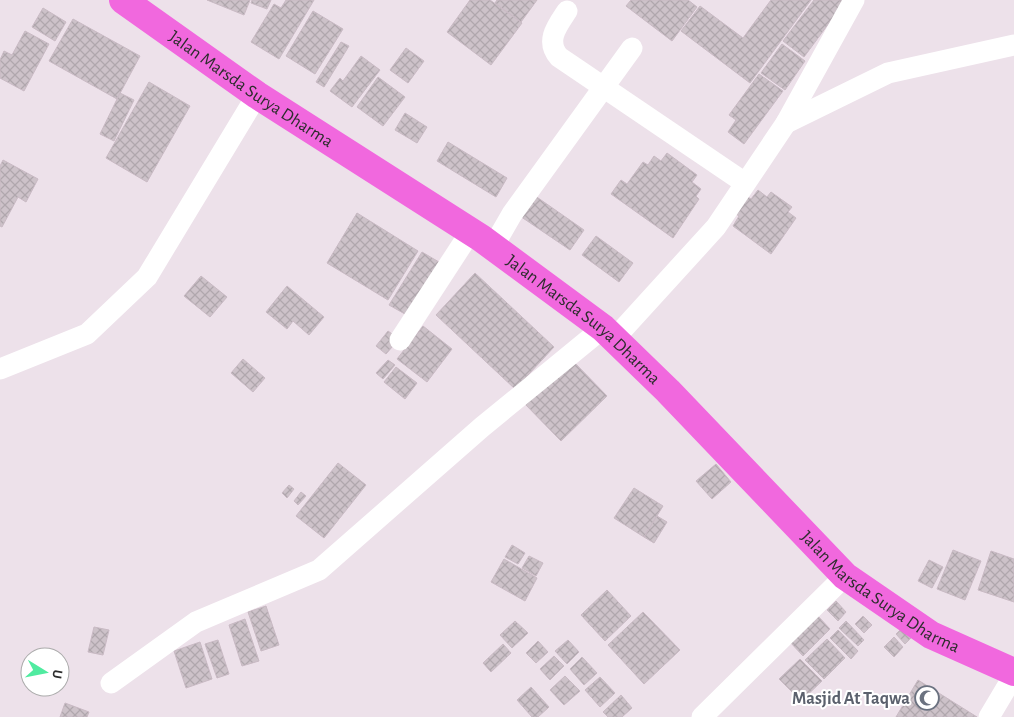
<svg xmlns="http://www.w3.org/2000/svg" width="1014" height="717" viewBox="0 0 1014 717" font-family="'Alegreya Sans',sans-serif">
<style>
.building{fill:url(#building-cross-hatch);stroke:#c9bac4}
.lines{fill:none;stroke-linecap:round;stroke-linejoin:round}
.minor{stroke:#fff;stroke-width:21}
.highway{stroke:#f168de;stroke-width:28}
.labels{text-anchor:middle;stroke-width:4;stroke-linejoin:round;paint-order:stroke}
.street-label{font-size:18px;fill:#2d2d2d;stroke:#fff}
.worship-label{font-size:18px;font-weight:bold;fill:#5b616d;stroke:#fff;text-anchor:end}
</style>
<defs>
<pattern id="building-cross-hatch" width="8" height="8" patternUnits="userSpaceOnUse" patternTransform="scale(1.25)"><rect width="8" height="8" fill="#cdc2c9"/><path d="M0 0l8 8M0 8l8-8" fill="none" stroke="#b0a7ad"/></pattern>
</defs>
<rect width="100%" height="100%" fill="#ede1ea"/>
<g class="building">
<polygon points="207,0 250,0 244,15"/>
<polygon points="252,0 271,0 267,9 251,3"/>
<polygon points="286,0 314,0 279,59 251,42 274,4 281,8"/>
<polygon points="470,0 490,0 522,23 491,65 447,32"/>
<polygon points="497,0 537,0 521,22 495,3"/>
<polygon points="631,0 688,0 697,7 672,41 626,6"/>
<polygon points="771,0 811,0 750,83 681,31 700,6 743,38"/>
<polygon points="814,0 846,0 804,57 783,41"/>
<polygon points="43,8 66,22 55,41 32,27"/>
<polygon points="313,11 343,29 315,74 286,56"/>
<polygon points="73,19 140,56 117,99 49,61"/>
<polygon points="25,31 49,44 24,91 0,78 0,60 4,51 12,55"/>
<polygon points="341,42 349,46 324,87 316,82"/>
<polygon points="782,44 805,61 785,90 761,73"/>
<polygon points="406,48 424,61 408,83 390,70"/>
<polygon points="361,56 380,70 352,107 330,91 340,78 343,81"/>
<polygon points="759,74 783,91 744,144 728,132 736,120 729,115"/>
<polygon points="378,77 405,97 383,126 357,107"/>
<polygon points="149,82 190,106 147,182 106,158"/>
<polygon points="120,93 134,100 114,141 100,134"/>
<polygon points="405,113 427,127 417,143 395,130"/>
<polygon points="448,142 507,178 496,197 437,161"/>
<polygon points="667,153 697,175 692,182 701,189 696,196 699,199 673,238 611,194 621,180 627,184 643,162 648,165 654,156 661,161"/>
<polygon points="3,160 38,179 26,202 18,197 2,227 0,226 0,166"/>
<polygon points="758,190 767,197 771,192 792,207 788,212 796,218 771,254 733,226 739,216 730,210 742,193 751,199"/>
<polygon points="531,193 584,230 570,250 517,214"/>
<polygon points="357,213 418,251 388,300 327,263"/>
<polygon points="596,236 633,263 619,282 582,255"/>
<polygon points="422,252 444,265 412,318 389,305"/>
<polygon points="475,273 554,347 515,389 436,315"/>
<polygon points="201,276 227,297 210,317 184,296"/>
<polygon points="287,286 324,317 309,335 293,321 287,329 266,312"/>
<polygon points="423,326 452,349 427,382 397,359"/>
<polygon points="388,331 399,339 386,354 376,346"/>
<polygon points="570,358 607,396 561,441 524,403"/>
<polygon points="243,359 265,378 253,392 231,373"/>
<polygon points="388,360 395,365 383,379 376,373"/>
<polygon points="396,367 417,383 405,399 384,382"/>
<polygon points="338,463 366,485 324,538 296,516"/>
<polygon points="716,464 731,482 712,499 696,481"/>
<polygon points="289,485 294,489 287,498 282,493"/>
<polygon points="634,488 663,506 644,537 614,518"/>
<polygon points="301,492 306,496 298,505 294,501"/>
<polygon points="657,516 667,522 654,543 644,537"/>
<polygon points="512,545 525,553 518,564 505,557"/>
<polygon points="953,550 981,561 965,600 937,589"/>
<polygon points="991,551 1014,559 1014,602 978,590"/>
<polygon points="529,556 543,563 536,576 522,568"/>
<polygon points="504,559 537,578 525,601 491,582"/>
<polygon points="929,560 943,567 932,588 918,581"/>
<polygon points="607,590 631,616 605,641 581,615"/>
<polygon points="836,601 846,612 838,621 827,610"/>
<polygon points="266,606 279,645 261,651 248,612"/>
<polygon points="643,612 680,650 644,684 608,645"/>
<polygon points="817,615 830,629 803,656 790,642"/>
<polygon points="863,616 872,625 864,633 855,624"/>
<polygon points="245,619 259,661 242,666 229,625"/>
<polygon points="515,621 528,633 512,648 500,635"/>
<polygon points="846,621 864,640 858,646 839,628"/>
<polygon points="94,627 109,630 103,655 88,652"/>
<polygon points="902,628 911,638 905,644 896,634"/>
<polygon points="838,630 858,651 851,659 830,638"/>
<polygon points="894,637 903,647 894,657 884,647"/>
<polygon points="827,639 845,658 824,679 805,660"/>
<polygon points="218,640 229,674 217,678 205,644"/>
<polygon points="568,640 579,652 567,664 555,651"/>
<polygon points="538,641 548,652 536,663 526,653"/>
<polygon points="200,642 212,679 186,688 174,651"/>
<polygon points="503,644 511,653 491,672 483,663"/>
<polygon points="554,656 564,666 550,680 540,669"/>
<polygon points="582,657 597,673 584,685 570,669"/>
<polygon points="800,659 822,681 801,701 779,679"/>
<polygon points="565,676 580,691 564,705 550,690"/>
<polygon points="600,677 615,693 600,707 585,690"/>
<polygon points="918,680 977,717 896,717"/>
<polygon points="531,687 549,707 538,717 532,717 517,700"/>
<polygon points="621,695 632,708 622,717 608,717 603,712"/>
<polygon points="65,703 89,712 87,717 60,717"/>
</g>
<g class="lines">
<g class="minor">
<path d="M 567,11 C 557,26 545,41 559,57 L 745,183"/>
<polyline points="786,123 888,73 1014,45"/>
<polyline points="493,247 512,214 632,48"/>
<polyline points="614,339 716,227 786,123 854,0"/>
<polyline points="400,340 471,231"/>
<polyline points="0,369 87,334 147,277 257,95"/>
<polyline points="111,683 196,622 319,570 482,427 603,328"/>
<polyline points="702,717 845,576"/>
<polyline points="989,717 1014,675"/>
</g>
<path class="highway" id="s1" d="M 123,0 L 257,95 L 481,238 L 603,328 L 668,391 L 845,576 L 931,635 L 1014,672"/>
</g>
<defs>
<g id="mosque-ring" transform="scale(1.25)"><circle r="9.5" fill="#fff" stroke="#6b7280" stroke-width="1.5"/><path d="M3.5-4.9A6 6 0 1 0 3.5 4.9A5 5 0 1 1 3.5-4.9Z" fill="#6b7280"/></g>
</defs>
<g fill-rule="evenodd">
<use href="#mosque-ring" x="927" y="698"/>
</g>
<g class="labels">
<g class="street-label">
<text dy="6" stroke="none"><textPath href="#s1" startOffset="156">Jalan Marsda Surya Dharma</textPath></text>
<text dy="6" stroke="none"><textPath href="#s1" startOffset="561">Jalan Marsda Surya Dharma</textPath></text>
<text dy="6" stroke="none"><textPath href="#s1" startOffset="966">Jalan Marsda Surya Dharma</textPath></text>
</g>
<g class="worship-label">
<text x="910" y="704">Masjid At Taqwa</text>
</g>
</g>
<g transform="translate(45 672) rotate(100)"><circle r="24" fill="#ffffff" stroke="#ababab"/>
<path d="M0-4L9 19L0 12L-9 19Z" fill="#50eba0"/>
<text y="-8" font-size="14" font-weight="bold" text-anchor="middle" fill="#2d2d2d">U</text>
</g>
</svg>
